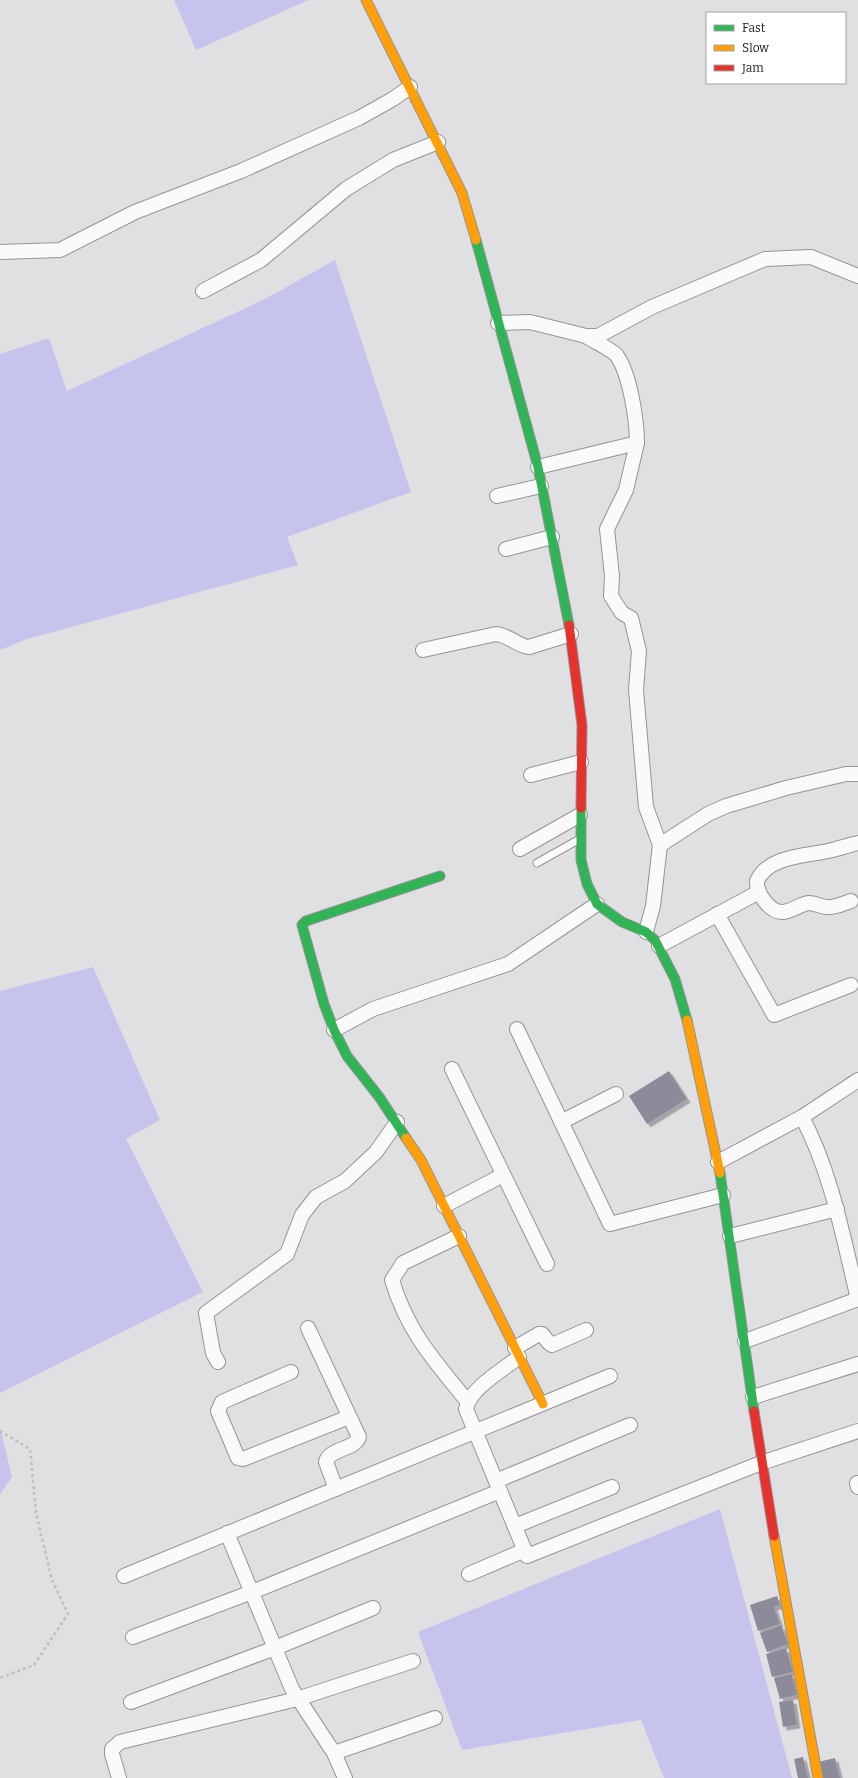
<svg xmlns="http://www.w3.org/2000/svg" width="858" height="1778" viewBox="0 0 858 1778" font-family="Bitter,serif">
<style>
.green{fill:#c6c3ec}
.building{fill:#8d8a9a;filter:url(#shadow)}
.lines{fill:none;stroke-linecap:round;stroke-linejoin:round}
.lane-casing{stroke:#959597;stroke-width:9}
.street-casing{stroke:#959597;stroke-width:16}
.fast-casing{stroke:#959597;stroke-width:11}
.slow-casing{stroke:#959597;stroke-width:11}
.jam-casing{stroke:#959597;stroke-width:11}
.path{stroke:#bfbfc0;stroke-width:2.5;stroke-dasharray:3 3;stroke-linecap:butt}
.lane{stroke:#fafafb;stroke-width:7}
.street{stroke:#fafafb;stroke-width:14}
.fast{stroke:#30b455;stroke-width:9}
.slow{stroke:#ff9f0a;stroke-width:9}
.jam{stroke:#e5322d;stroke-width:9}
</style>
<defs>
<filter id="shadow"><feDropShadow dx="3.5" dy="3.5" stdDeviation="0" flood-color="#0004"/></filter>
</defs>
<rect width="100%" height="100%" fill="#e0e0e3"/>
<g class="green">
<polygon points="174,0 309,0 196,50"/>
<polygon points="335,260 411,492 287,537 298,565 27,639 0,650 0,354 49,338 67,391 265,299"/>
<polygon points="93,967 160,1120 126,1139 203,1292 0,1393 0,991"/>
<polygon points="0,1427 12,1477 0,1494"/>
<polygon points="720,1509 792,1778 664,1778 641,1720 462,1750 418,1632"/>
</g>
<g class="building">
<polygon points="669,1071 687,1099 647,1124 629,1096"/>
<polygon points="777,1596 780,1605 774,1607 780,1624 758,1631 750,1605"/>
<polygon points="781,1625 788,1644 767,1652 760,1633"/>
<polygon points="786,1648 793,1672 772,1677 766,1654"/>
<polygon points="792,1674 797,1695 780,1699 774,1678"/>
<polygon points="793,1700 797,1725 783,1727 779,1702"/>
<polygon points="803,1757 808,1778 798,1778 794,1759"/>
<polygon points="835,1758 840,1778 822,1778 818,1762"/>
</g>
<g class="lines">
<g class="lane-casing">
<polyline id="lane" points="537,863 578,840"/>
</g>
<g class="street-casing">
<g id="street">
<polyline points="0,252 60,250 135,212 241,171 359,118 393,99 410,87"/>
<polyline points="203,291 261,260 346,189 393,160 438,142"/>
<polyline points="498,323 530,322 586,336 598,336 652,307 765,259 811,257 858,276"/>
<polyline points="637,443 626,490 607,529 612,576 611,596 622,613 631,618 639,651 636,690 646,807 660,845 653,906 646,932"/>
<path d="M 538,467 L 637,443 C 637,421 630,374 617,356 C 613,350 593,341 586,336"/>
<polyline points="497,496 541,486"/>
<polyline points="506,549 552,537"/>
<path d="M 423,650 L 496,634 C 509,635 517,646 529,647 L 571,634"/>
<polyline points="531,775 581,762"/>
<polyline points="660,845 708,814 726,806 786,788 846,774 858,774"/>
<polyline points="520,849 580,815"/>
<path d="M 851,901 C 844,903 835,908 827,907 C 821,907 815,903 809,903 C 800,904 791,912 782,912 C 769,912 756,892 757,881 C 768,856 805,856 828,851 C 838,849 848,845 858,843"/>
<polyline points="717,914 774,1015 851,985"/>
<polyline points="659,946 759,892"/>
<polyline points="517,1029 610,1224 723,1195"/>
<polyline points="334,1030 373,1009 508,964 597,904"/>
<polyline points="452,1069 547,1264"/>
<path d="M 802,1117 C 832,1174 843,1237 858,1299"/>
<polyline points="561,1122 616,1094"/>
<polyline points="718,1162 802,1117 858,1080"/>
<polyline points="444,1206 503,1175"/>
<path d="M 459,1236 L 403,1263 L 392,1280 C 407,1331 435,1362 468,1402"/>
<polyline points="730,1236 837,1209"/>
<path d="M 308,1328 L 359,1437 C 355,1450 329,1448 326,1462 L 336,1489"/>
<polyline points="745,1341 858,1299"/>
<polyline points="515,1348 539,1334 542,1334 549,1343 552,1345 586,1330"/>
<path d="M 519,1357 C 503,1370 470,1388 466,1409 L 527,1556 L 761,1463 L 858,1431"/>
<polyline points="218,1362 213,1353 206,1313 287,1254 302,1215 316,1197 345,1181 376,1152 397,1122"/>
<polyline points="291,1372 222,1402 218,1411 238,1458 243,1459 349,1417"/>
<polyline points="753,1397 858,1364"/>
<polyline points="496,1481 630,1425"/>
<polyline points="857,1483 858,1487"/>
<polyline points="515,1526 612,1487"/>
<polyline points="227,1533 292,1689 334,1753 345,1778"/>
<polyline points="469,1574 525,1550"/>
<polyline points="124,1576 610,1376"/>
<polyline points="133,1637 252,1592 500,1491"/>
<polyline points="131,1702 275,1648 373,1608"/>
<polyline points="334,1753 435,1718"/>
<polyline points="119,1778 112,1754 112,1749 120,1742 297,1699 413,1661"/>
</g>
</g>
<g class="fast-casing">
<g id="fast">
<polyline points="476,240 538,467 569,625"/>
<polyline points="581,808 581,860 587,884 597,904 622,922 646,932 655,940 675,979 687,1020"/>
<polyline points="406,1138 380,1098 347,1056 334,1030 324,1004 302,925 306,921 440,876"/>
<polyline points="720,1173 754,1411"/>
</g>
</g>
<g class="slow-casing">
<g id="slow">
<polyline points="366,0 462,193 476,240"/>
<polyline points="687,1020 720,1173"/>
<polyline points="406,1138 421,1160 543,1404"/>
<polyline points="774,1536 818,1778"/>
</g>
</g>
<g class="jam-casing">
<g id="jam">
<polyline points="569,625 582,725 581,808"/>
<polyline points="754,1411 774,1536"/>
</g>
</g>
<polyline class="path" points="0,1431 30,1449 36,1513 52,1580 68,1614 34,1665 0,1678"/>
<use href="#lane" class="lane"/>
<use href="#street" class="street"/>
<use href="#fast" class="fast"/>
<use href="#slow" class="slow"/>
<use href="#jam" class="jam"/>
</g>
<rect x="706" y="12" width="140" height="72" fill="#ffffff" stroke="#a3a3a4"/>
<rect x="714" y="25" width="20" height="6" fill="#30b455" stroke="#a3a3a4"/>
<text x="742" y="32" font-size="12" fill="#19191b">Fast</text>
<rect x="714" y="45" width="20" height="6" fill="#ff9f0a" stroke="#a3a3a4"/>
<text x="742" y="52" font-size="12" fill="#19191b">Slow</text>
<rect x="714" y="65" width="20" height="6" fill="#e5322d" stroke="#a3a3a4"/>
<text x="742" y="72" font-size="12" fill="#19191b">Jam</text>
</svg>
